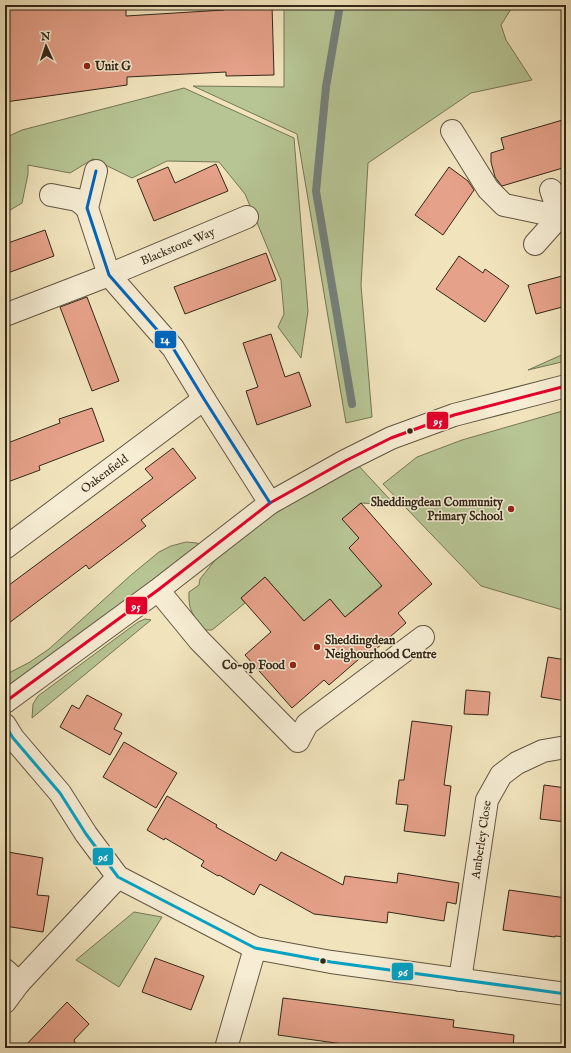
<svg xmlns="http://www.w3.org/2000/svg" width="571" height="1053" viewBox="0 0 571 1053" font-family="'IM FELL English',serif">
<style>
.green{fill:#b7c594;stroke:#757656}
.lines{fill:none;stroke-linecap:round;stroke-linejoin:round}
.stream{stroke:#74807a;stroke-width:8}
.building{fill:#e5a189;stroke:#332718}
.minor-casing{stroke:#625641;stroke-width:24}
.minor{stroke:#f6edd4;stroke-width:22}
.bus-1-casing{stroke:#f6edd4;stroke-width:6}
.bus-2-casing{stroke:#f6edd4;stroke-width:6}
.bus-3-casing{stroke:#f6edd4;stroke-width:6}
.bus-1{stroke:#e4002b;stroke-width:3}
.bus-2{stroke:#0065bd;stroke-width:3}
.bus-3{stroke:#03a2c5;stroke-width:3}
.poi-dot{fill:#8f2418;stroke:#f6edd4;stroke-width:1.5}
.bus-dot{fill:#332718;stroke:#f6edd4;stroke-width:1.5}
.labels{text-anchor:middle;stroke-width:3;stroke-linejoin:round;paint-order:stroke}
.poi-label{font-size:12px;font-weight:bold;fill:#332718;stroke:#f6edd4;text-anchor:start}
.street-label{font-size:12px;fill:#332718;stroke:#f6edd4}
.line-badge{stroke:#f6edd4;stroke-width:1.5}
.badge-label{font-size:11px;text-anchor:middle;font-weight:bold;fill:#fff}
</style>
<rect width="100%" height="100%" fill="#f1e4bd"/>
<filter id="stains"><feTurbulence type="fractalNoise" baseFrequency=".005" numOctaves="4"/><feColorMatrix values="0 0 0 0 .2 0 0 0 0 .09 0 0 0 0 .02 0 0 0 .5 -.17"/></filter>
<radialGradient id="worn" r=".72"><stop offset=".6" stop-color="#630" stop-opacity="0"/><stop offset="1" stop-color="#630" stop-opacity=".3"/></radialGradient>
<g class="green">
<polygon points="284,5 519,5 511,9 501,25 506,40 532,80 471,93 368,163 361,285 372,417 346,423 297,134 193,86 284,87"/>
<polygon points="184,88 294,138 308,311 301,358 278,327 284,314 281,280 245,194 219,162 167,161 132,178 93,159 70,173 28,165 28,174 22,203 5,213 5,138 22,130"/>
<polygon points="566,353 566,361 528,370"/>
<polygon points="566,410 566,611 481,586 383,484 417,457 462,440"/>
<path d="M 358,465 L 395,505 L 361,503 L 343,519 L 359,538 L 349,548 L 382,585 L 345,617 L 330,599 L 304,621 L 265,577 L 241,598 L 245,603 L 212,630 L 206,630 C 193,617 188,610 189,592 L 199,585 L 200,579 L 227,545 L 268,515 Z"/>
<polygon points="186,542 197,543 200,545 36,670 5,687 5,675 30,662 49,649 131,575 159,552 171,546"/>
<polygon points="145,619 151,620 32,718 33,704 38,696 138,622"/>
<polygon points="134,912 162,917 119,987 76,960"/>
</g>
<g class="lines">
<polyline class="stream" points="340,5 326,87 316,191 352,404"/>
</g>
<g class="building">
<polygon points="5,5 126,5 126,16 224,10 224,5 272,5 274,75 226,76 226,72 127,77 127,85 5,102"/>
<polygon points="566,119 566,167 502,186 498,181 495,177 491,162 491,153 504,149 501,138"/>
<polygon points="216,164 228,191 154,221 137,180 168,167 175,183"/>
<polygon points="449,167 468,181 474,190 443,235 415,215"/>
<polygon points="45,230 54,256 5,274 5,244"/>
<polygon points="266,253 276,280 185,314 174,287"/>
<polygon points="459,256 483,273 485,269 509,286 485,322 436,289"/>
<polygon points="566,275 566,306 536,314 528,285"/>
<polygon points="87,297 119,381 92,391 60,307"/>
<polygon points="271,334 285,377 299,372 311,406 257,425 246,391 258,387 243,343"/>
<polygon points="92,408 104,441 39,466 40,470 5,483 5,444 60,423 59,419"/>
<polygon points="173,448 196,478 141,520 146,526 89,569 86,565 5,626 5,588 153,478 145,469"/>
<polygon points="361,503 432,584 398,613 406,623 368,656 366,653 329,685 324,680 292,708 245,655 271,632 241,598 265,577 304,621 330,599 345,617 382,586 349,548 359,538 342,519"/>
<polygon points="548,657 566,660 566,701 541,697"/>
<polygon points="466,690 490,692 488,715 464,714"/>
<polygon points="87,695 122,714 114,729 122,733 110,755 60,727 72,705 79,709"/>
<polygon points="412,721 452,726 444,785 451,786 445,836 404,831 408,805 396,804 399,780 404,780"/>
<polygon points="124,742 177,773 156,808 103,777"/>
<polygon points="544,785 566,788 566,822 540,819"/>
<polygon points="167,796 217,825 216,827 276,861 281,852 343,885 345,876 397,883 398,873 459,883 456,904 447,902 444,921 388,912 387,923 314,914 260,884 254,895 219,875 218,876 201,866 204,861 165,838 164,840 147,830"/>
<polygon points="8,852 43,858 37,895 49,896 43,932 5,926 5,874"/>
<polygon points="509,890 566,898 566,937 555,936 555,937 503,930"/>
<polygon points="155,958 204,976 191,1010 142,992"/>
<polygon points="283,998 454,1020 453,1027 514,1035 513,1048 372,1048 278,1035"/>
<polygon points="67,1002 89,1024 74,1040 77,1048 23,1048"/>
</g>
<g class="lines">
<g class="minor-casing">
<g id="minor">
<polyline points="452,131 488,189 504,205 566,218"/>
<polyline points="96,171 87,208 109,275 173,348 204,399 270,503"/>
<polyline points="51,195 77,200 87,208"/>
<polyline points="535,244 560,216 551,190"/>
<path id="s1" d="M 5,315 L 109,275 L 247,217"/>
<path id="s2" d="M 5,548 L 204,399"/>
<polyline points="158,590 199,640 298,741 307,724 423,637"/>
<polyline points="5,702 158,590 270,503 345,461 391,438 454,415 566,386"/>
<polyline points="5,725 13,738 60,793 86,834 118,877 255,948 331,962 566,994"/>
<polyline points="5,970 19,983"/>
<path id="s3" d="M 460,980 L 487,800 L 501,775 L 517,763 L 543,751 L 566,747"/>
<polyline points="5,1002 19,983 118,877"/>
<polyline points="226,1048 255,948"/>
</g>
</g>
<use href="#minor" class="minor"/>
<g class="bus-1-casing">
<polyline id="bus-1" points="5,702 158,590 270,503 345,461 391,438 454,415 566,386"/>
</g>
<g class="bus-2-casing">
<polyline id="bus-2" points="96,171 87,208 109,275 173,348 204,399 270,503"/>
</g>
<g class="bus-3-casing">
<polyline id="bus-3" points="5,725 13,738 60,793 86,834 118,877 255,948 331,962 566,994"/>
</g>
<use href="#bus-1" class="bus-1"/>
<use href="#bus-2" class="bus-2"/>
<use href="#bus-3" class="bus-3"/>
</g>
<g class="poi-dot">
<circle cx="87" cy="66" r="4"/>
<circle cx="511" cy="509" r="4"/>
<circle cx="317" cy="647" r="4"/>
<circle cx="293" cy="665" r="4"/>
</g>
<g class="bus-dot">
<circle cx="410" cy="431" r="3.5"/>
<circle cx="323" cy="961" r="3.5"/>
</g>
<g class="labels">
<g class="poi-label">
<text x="95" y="70">Unit G</text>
<text x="503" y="506" text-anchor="end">Sheddingdean Community<tspan x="503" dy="14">Primary School</tspan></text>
<text x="325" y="644">Sheddingdean<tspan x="325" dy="14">Neighourhood Centre</tspan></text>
<text x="285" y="669" text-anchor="end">Co-op Food</text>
</g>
<g class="street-label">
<text dy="4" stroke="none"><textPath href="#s1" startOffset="186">Blackstone Way</textPath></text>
<text dy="4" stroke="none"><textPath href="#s2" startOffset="124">Oakenfield</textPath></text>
<text dy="4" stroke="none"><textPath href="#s3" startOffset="142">Amberley Close</textPath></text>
</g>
</g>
<g class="line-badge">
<rect x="154" y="330" width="23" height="19" rx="4" fill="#0065bd"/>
<rect x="426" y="411" width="23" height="19" rx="4" fill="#e4002b"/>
<rect x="125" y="596" width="23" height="19" rx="4" fill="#e4002b"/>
<rect x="92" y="847" width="22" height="19" rx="4" fill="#03a2c5"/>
<rect x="391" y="962" width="23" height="19" rx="4" fill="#03a2c5"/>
</g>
<g class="badge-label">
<text x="165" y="343">14</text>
<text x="438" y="425">95</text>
<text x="136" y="610">95</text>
<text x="103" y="861">96</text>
<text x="403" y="976">96</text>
</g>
<rect width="571" height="1053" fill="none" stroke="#f1e4bd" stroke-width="20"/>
<rect x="6" y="6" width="559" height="1041" fill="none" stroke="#332718" stroke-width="2"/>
<rect x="10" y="10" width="551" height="1033" fill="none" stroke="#332718"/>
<g transform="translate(46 46) rotate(357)" stroke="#f6edd4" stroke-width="3" paint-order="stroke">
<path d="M0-3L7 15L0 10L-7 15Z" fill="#332718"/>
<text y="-6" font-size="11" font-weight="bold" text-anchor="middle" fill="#332718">N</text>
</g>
<rect width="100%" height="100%" filter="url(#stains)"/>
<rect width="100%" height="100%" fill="url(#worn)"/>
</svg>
